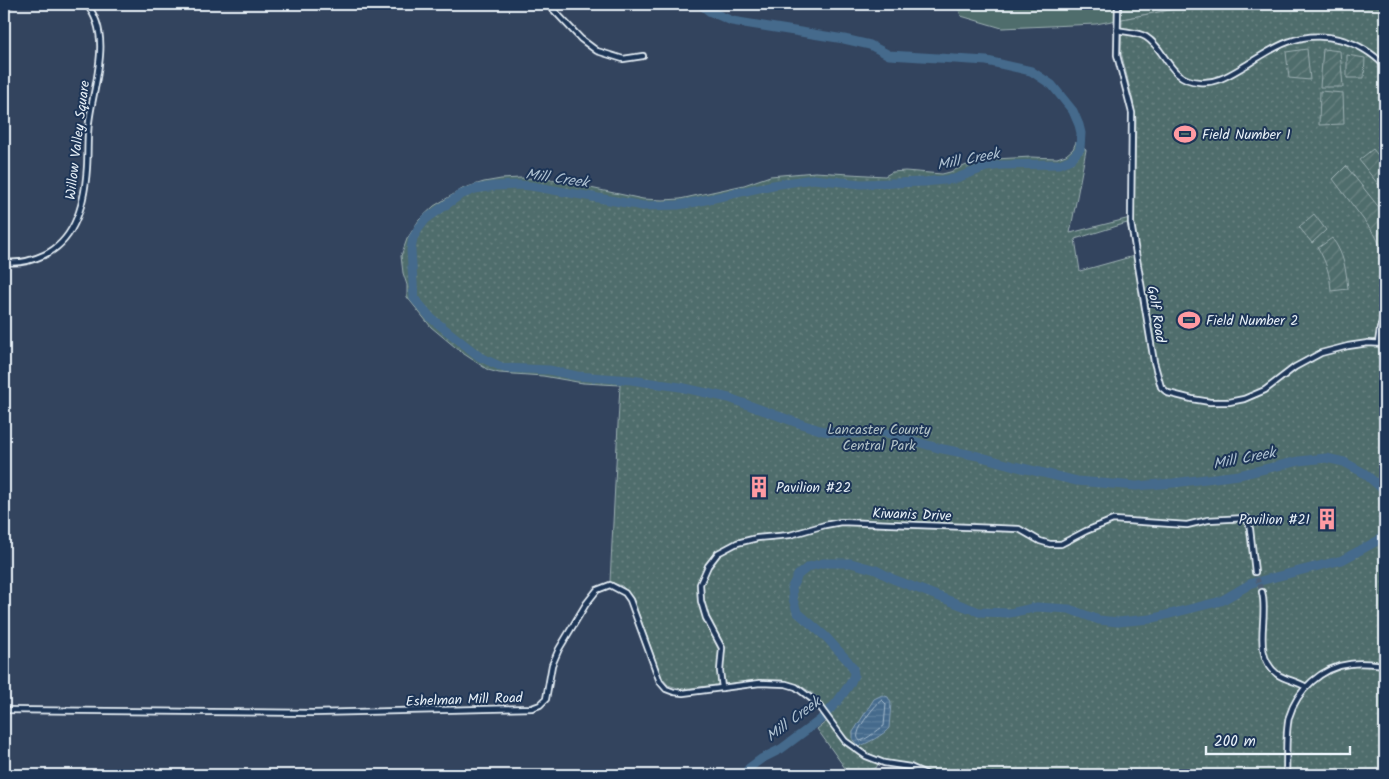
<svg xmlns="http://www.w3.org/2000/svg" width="1389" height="779" viewBox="0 0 1389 779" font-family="Kalam,sans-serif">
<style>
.grass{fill:#506d6c;stroke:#9cafb2}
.park{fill:url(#park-dots);stroke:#9cafb2;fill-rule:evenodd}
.garden{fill:url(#garden-furrows);stroke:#9cafb2}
.water{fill:url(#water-rules);stroke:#86a0b7}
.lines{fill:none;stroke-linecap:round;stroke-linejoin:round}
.shore{stroke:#a6bbcd;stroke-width:1}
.river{stroke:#446a8c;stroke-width:9}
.minor-tunnel{stroke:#4e5e75;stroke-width:4.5;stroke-dasharray:4.5 2;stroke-linecap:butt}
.minor-casing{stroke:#e8f1f8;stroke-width:8}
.minor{stroke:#1d3557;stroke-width:4.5}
.labels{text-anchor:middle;stroke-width:4;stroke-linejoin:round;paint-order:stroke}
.poi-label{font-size:14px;fill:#e8f1f8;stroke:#1d3557;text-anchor:start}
.street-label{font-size:14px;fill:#e8f1f8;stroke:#1d3557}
.park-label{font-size:14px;fill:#b3c3c7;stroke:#1d3557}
.water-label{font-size:15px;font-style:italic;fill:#afc2d2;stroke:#1d3557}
</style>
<defs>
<pattern id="park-dots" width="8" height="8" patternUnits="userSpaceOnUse" patternTransform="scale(1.25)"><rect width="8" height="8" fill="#506d6c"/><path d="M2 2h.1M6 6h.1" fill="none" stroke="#698282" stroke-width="1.8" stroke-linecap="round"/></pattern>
<pattern id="garden-furrows" width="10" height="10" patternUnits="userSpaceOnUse" patternTransform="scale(1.25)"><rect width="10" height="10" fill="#506d6c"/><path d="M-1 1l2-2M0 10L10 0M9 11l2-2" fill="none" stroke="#698282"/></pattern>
<pattern id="water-rules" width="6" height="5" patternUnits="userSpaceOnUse" patternTransform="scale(1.25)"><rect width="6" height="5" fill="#446a8c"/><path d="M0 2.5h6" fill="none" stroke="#5f809d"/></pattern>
</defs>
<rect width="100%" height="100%" fill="#33445e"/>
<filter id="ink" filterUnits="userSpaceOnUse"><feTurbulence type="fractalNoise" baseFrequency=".02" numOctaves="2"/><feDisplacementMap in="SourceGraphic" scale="10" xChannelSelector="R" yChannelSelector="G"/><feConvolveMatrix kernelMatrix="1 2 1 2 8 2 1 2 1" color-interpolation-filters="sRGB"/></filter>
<g filter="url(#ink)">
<polygon class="grass" points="957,4 1201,4 1096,24 1002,28 961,16"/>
<path class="park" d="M 1201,4 L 1385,4 L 1385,775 L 936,775 L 912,765 L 881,759 L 876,768 L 850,775 L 817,729 L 831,718 L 816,697 L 809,691 L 799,685 L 784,680 L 760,680 L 681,689 L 668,685 L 662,678 L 633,598 L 622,586 L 610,582 L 620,385 L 583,383 L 543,376 L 499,373 L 488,370 L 461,352 L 431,327 L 407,297 L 407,285 L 403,273 L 401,256 L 407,239 L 419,220 L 434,206 L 464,188 L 484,182 L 501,179 L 520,178 L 547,179 L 643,199 L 663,200 L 680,199 L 744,185 L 770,176 L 815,172 L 885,176 L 892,172 L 905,171 L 942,174 L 950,172 L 974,162 L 995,159 L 1031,157 L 1057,158 L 1066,155 L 1073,149 L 1076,142 L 1086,150 L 1070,233 L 1134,217 L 1136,120 L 1133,101 L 1121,52 L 1122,19 ZM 1127,223 L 1134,256 L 1080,271 L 1075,239 Z"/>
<g class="garden">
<polygon points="1307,49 1310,80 1289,78 1286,52"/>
<polygon points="1323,49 1340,51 1343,87 1320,87"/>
<polygon points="1347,55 1365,58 1364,78 1347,78"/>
<polygon points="1320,91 1343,93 1344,124 1319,125"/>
<polygon points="1373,149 1385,164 1385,193 1359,160"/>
<polygon points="1346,166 1385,215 1385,271 1383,271 1379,243 1375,235 1333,179"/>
<polygon points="1314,214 1326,230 1312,243 1299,227"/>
<path d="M 1332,238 C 1344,254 1346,269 1348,289 L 1331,291 C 1330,274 1326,262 1318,248 Z"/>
</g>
<path class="water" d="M 882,695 L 888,697 L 891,703 L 889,728 C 886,733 864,746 858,746 L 853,740 L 853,732 L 874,699 Z"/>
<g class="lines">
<path class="shore" d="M 882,700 L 886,704 L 884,726 C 877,730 868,739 860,741 C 858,738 857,738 858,733 C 859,726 876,703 882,700 Z"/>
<g class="river">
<polyline points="700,4 709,11 732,21 844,39 870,45 889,55 987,61 1031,71 1052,85 1073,111 1079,125 1081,133 1080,149 1071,159 1060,164 1002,165 986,167 954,179 924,182 861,184 813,179 773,185 696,202 678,205 643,206 531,186 519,185 495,186 475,189 460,195 426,219 419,228 413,238 411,250 414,298 431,318 480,357 504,368 549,370 577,376 631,380 680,387 729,398 795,422 823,431 847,434 883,432 938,448 978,456 1014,466 1077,481 1136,486 1173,483 1239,475 1299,461 1326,458 1344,462 1364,473 1385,491"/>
<polyline points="744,775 749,768 761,759 781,749 820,720 837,702 850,684 854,675 853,668 848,661 826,637 797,612 793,599 792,587 798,575 808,567 823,563 851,563 876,570 893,579 979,612 1010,613 1037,607 1069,609 1099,620 1118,622 1150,619 1221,601 1252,583 1342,560 1379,540 1385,532"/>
</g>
<polyline class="minor-tunnel" points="1255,572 1262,592"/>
<g class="minor-casing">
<g id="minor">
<polyline points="548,4 581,39 597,51 623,59 643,56"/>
<polyline points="1118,4 1117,55 1132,113 1131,223 1154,362 1161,387 1168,393 1192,399 1210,402 1229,402 1244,399 1265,390 1295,367 1321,353 1348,346 1368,343 1385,344"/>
<polyline points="4,5 11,4"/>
<path d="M 1117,30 C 1126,32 1138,32 1146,37 C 1167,50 1168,80 1199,82 C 1218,84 1232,73 1248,64 C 1261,56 1274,47 1288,42 C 1323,29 1360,40 1385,66"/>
<path d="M 4,262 C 18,264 31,261 44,255 C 77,240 85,200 87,167 C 88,152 87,137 89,122 C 93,86 114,35 86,4"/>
<polyline points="1378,343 1380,329 1385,310"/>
<path d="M 1262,592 C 1269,619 1251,653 1277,674 C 1285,680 1297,681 1306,687"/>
<polyline points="722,688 720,671 722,648 706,618 701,601 700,584 708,566 718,553 737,543 757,538 790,535 825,525 841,522 1019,529 1040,541 1050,544 1061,544 1086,531 1113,520 1187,525 1208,520 1247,518 1250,529 1255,572"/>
<polyline points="4,710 313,713 532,708 540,705 546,699 552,665 559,649 586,604 597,590 610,585 625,593 630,600 660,682 666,689 674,692 683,693 760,683 786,684 796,687 817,703 845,741 866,756 884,763 910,767 928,775"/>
<path d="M 1286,775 C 1287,757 1285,735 1289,717 C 1297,690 1322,667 1350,664 C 1362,662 1374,664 1385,665"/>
</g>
</g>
<use href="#minor" class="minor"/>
</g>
</g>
<defs>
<g id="stadium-bare" transform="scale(1.725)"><path d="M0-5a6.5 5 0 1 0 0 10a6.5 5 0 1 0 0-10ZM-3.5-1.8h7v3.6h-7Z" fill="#ff9aa2" stroke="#1d3557" stroke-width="2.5" paint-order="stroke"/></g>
<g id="building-bare" transform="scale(1.725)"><path d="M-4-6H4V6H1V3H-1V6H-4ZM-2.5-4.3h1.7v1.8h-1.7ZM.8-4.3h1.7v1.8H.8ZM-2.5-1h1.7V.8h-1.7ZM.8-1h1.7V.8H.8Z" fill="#ff9aa2" stroke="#1d3557" stroke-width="2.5" paint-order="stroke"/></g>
</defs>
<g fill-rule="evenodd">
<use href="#stadium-bare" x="1185" y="134"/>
<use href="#stadium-bare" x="1189" y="320"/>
<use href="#building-bare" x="759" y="487"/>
<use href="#building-bare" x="1327" y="519"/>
</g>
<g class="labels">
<g class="poi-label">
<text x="1202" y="139">Field Number 1</text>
<text x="1206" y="325">Field Number 2</text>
<text x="776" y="492">Pavilion #22</text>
<text x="1310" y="524" text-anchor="end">Pavilion #21</text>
</g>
<g class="street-label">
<text transform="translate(77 140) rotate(-83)" y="5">Willow Valley Square</text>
<text transform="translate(1157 314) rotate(81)" y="5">Golf Road</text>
<text transform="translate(912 514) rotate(2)" y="5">Kiwanis Drive</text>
<text transform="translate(464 699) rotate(-2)" y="5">Eshelman Mill Road</text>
</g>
<g class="park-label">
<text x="879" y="434">Lancaster County<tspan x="879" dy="16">Central Park</tspan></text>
</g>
<g class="water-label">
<text transform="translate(968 159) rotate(-11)" y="5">Mill Creek</text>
<text transform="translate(557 178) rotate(8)" y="5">Mill Creek</text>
<text transform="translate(1244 458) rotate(-11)" y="5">Mill Creek</text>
<text transform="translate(793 719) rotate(-37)" y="5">Mill Creek</text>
</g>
</g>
<rect width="1389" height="779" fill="none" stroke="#1d3557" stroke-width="20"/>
<rect x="10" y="10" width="1369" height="759" fill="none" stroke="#e8f1f8" stroke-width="2" filter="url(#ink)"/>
<path d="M1206 746v8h144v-8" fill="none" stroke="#e8f1f8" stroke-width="2.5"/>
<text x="1214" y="746" font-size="15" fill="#e8f1f8" stroke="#1d3557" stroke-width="4" paint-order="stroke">200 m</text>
</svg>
